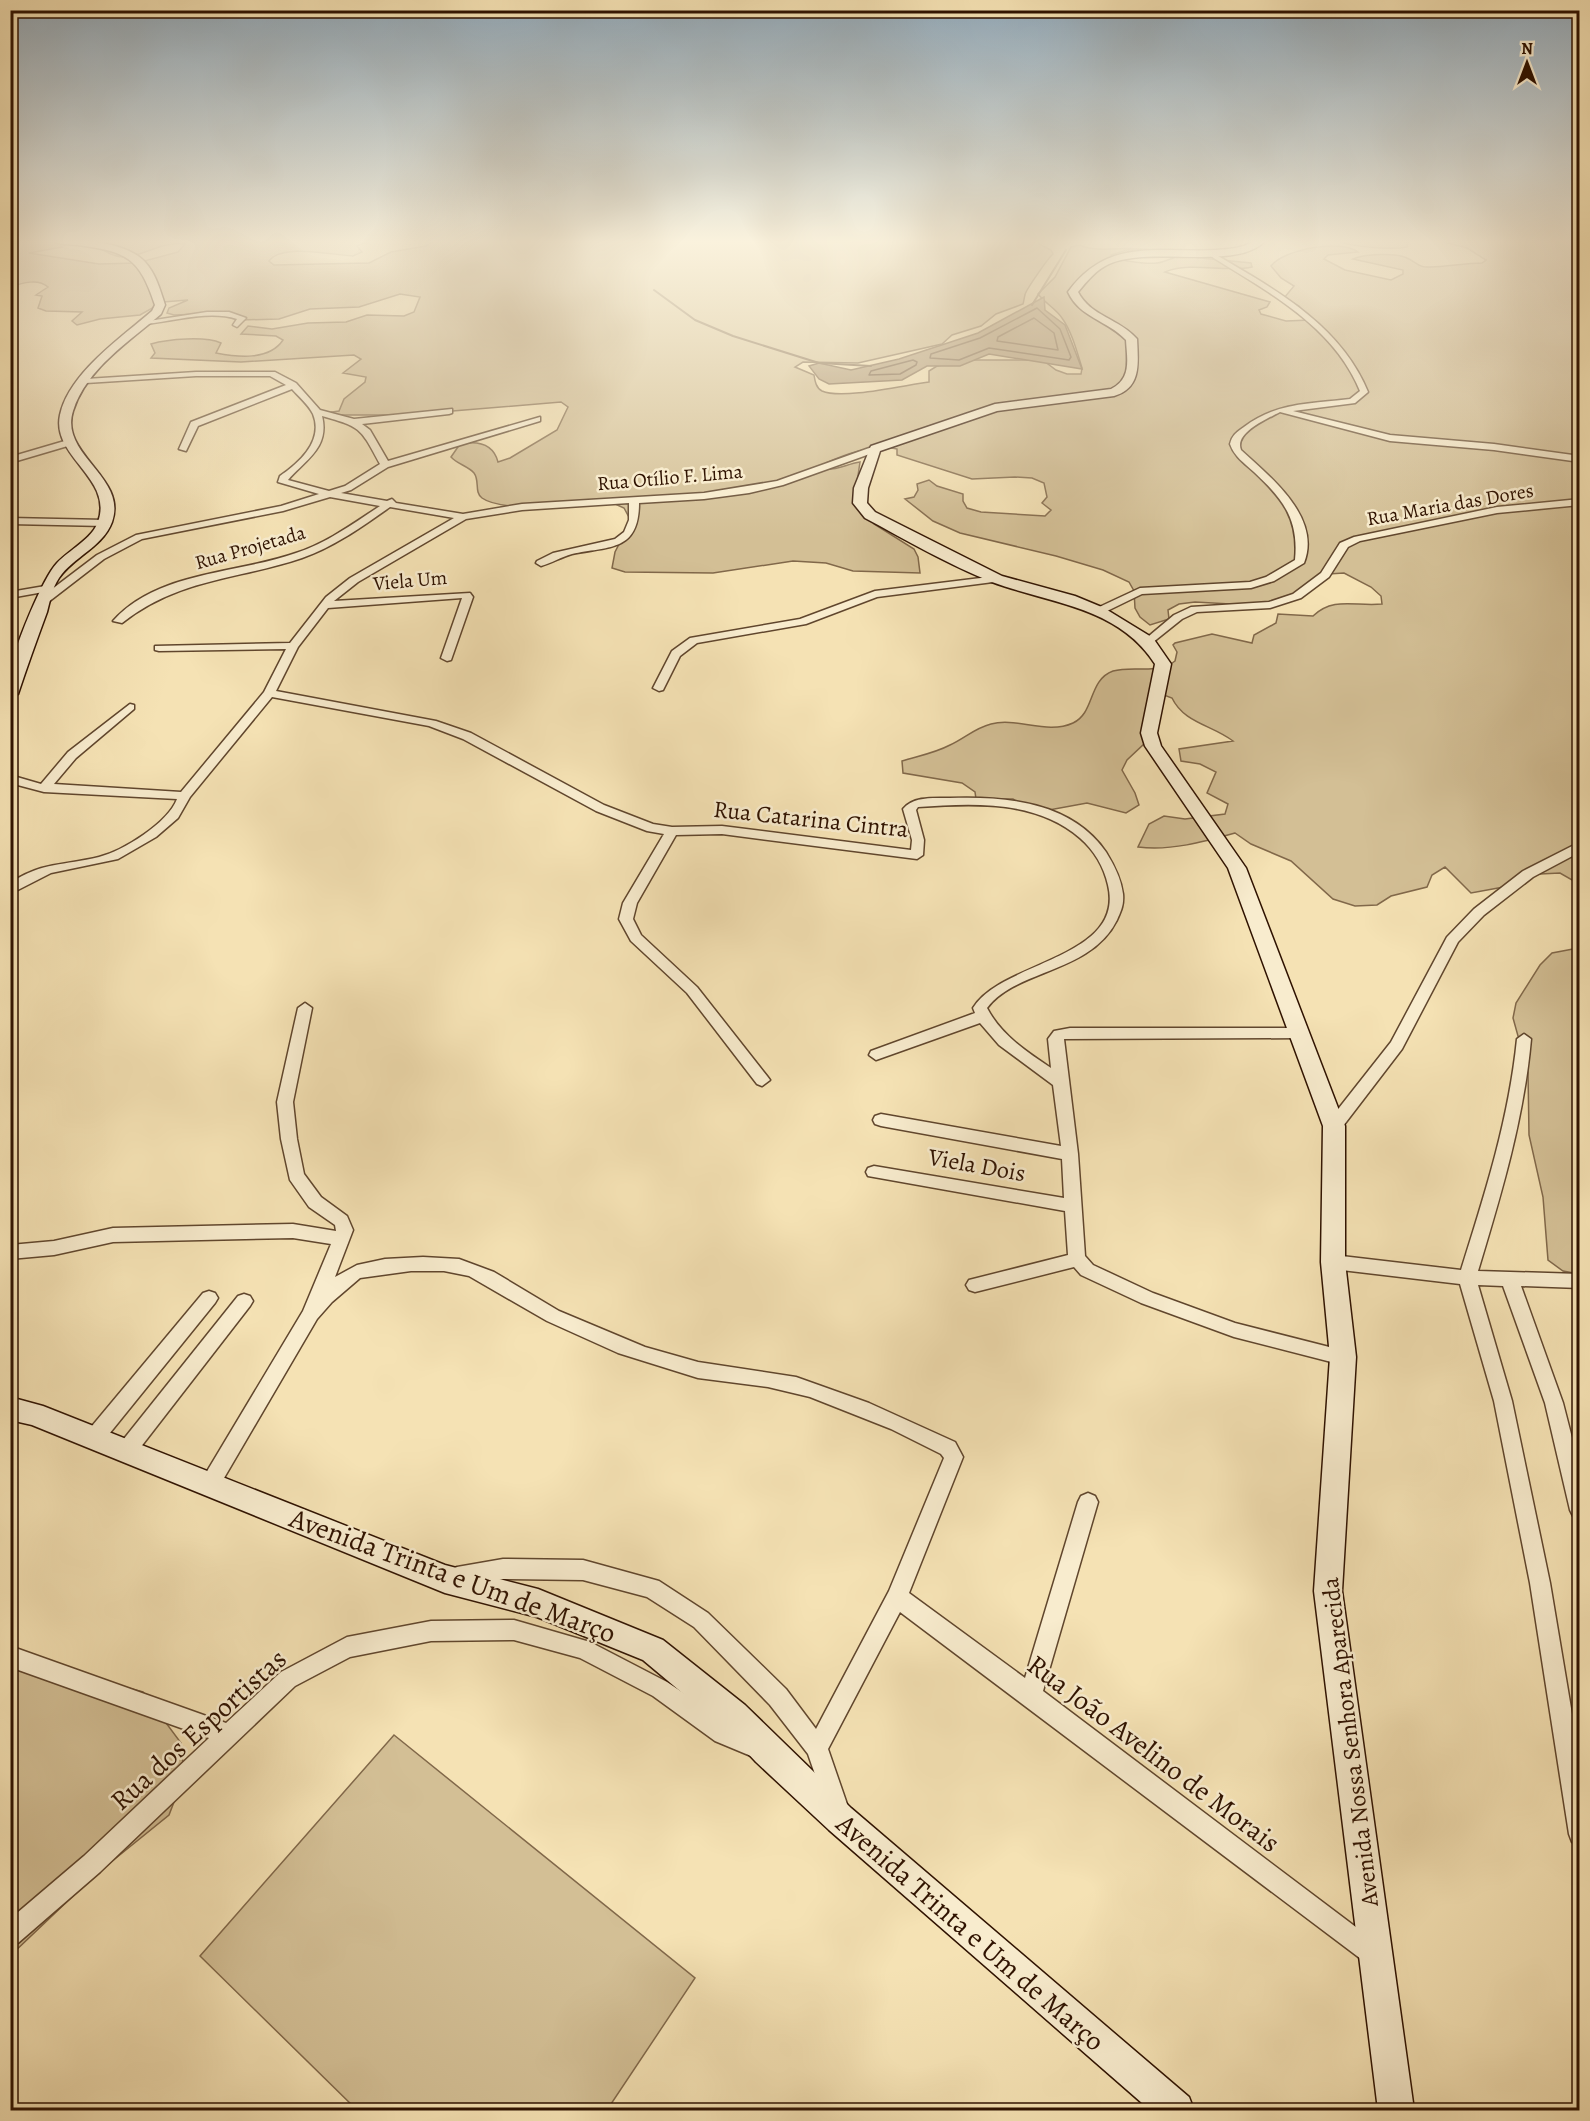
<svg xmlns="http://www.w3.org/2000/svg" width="1590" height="2121" viewBox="0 0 1590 2121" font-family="Alegreya,serif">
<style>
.green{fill:#d3bf95;stroke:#81684a;stroke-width:1.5}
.water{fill:#b29b77;stroke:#7e6447;stroke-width:1.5}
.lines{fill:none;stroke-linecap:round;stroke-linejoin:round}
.shore{stroke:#70563c;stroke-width:1.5}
.stream{stroke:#7e6447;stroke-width:2}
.street-casing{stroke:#60462d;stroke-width:3}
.secondary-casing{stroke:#2f1200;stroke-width:3}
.street{fill:#f8ecce;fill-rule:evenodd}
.secondary{fill:#f8ecce;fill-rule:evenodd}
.labels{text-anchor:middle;stroke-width:5;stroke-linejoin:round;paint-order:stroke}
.far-street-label{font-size:20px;fill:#2f1200;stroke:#f8ecce}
.street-label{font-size:24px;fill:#2f1200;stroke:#f8ecce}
.near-street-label{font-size:28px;fill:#2f1200;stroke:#f8ecce}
</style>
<rect width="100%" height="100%" fill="#f5e2b4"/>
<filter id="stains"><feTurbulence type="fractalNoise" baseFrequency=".00333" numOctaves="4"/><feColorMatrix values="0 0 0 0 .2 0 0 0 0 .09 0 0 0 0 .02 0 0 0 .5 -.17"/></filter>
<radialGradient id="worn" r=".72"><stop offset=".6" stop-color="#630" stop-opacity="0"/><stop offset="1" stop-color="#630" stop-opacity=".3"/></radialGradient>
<g class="green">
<path d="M 11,240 L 55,240 L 62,247 L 29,253 L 99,264 L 137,263 L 178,252 L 185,244 C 156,242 145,257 122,257 C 111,256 105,251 98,247 C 89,241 71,242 61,240 L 371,240 L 357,246 L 362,252 L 353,256 C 332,255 282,243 269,261 L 274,265 L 369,263 L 391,252 L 426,246 L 435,240 L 1040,240 L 1039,244 L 1051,250 L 1053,254 C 1049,257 1025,291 1025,295 C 1024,298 1024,301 1023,304 L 996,314 L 981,326 L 952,335 L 942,344 L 858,363 L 803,362 L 795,367 L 814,375 C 815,381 816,388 822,391 C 842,400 905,385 929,382 L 929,371 L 937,366 L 972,360 L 1029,360 L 1044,361 L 1056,370 L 1067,374 L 1081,374 L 1082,368 C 1077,352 1072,332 1062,318 C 1056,309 1045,303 1038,294 L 1055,277 L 1071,247 L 1080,245 C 1098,254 1128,245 1150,250 L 1127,250 L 1111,255 L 1112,259 C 1126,260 1143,265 1157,263 C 1166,262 1172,257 1181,256 L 1251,263 L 1252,267 C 1226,273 1190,261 1165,272 L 1270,302 L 1267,307 L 1259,310 L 1261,314 L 1286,321 L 1310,320 L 1299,306 L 1284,298 L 1294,286 L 1281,278 L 1271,266 C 1284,249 1341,239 1358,252 L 1328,255 L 1324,259 L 1345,270 L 1391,280 L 1403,274 L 1403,270 L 1353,259 C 1364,254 1397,252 1409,259 C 1417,263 1420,268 1430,267 C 1447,267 1464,263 1482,263 L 1486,260 L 1467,248 L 1437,240 L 1579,240 L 1579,884 L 1560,873 L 1540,874 L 1519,877 L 1509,886 L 1471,893 L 1445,867 L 1432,875 L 1427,887 L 1391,896 L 1377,905 L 1355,906 L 1333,899 L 1291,861 L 1251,844 L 1235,833 C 1203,842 1171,851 1138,847 L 1149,824 L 1164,816 L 1185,819 L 1225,814 L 1228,804 L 1207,793 L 1216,772 L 1200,764 L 1181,761 L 1179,749 L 1233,741 C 1212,725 1184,723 1172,698 L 1156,692 L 1146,742 L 1127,760 L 1122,770 L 1135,793 L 1139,805 L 1126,813 L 1087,803 L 1049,810 L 1028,808 L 1013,799 L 976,799 L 975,792 L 962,783 L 903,773 L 902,761 C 918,756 935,753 950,745 C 965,738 975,728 991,724 C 1017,717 1047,735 1073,723 C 1095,713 1088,680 1113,671 C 1134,665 1158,675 1175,661 L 1177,652 L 1173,645 L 1175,643 L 1212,634 L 1252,643 L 1254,635 L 1276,623 L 1278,614 L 1313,616 C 1334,596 1356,607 1382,604 L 1381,596 L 1371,587 L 1344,573 L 1328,574 L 1295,599 L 1248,605 L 1195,602 L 1179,604 L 1168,610 L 1169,619 L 1150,625 L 1140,617 L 1135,608 L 1134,591 L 1129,582 L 1103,570 L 1056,556 L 960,533 L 933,521 L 905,499 L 914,497 L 918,490 L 917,484 L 929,480 L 937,486 L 963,494 L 963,501 L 967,508 L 981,512 L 1045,516 L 1051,510 L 1042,503 L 1047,497 L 1044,483 L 1032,478 L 1015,477 L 972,479 L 897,455 L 897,449 C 876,443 846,454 826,463 L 823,469 C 837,471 846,464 860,462 L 856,489 L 874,524 L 914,549 L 918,557 L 920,573 L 853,571 L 826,563 L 793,561 L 713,573 L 625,572 L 612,568 L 615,552 L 631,521 L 624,508 L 613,503 C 585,504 504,514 482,498 C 474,492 480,481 474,473 C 468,466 457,464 451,457 L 460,444 C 476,441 493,443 498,462 L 510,458 L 557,430 L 568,407 L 561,402 L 404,415 L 335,415 L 332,412 L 339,411 L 344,399 L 365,382 L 366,377 L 343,373 L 361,359 L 354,355 L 241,362 L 151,358 L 155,353 L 151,344 C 168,339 205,336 221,343 L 216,353 C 237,357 269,361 283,340 L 276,336 L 241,334 L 248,326 L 272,329 L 308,323 L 346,322 L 367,315 L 404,316 L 414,312 L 420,297 L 400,294 L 359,307 L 310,309 L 279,319 L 240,320 L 226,313 L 174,315 L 167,313 L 169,308 L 188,300 L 163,302 L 140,315 L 100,319 L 77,325 L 72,321 L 82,312 L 46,311 L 38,308 L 42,296 L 36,295 L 48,287 C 38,278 22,283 11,287 L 11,275 L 16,274 L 12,267 L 16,263 L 11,261 Z"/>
<path d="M 1335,240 L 1408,240 L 1407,247 C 1390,250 1350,247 1335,240 Z"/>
<polygon points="1573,949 1579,949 1579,1274 1563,1271 1548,1260 1543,1197 1529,1135 1528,1072 1513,1018 1516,1003 1540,965 1552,953"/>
<polygon points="11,1667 50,1675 76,1674 143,1692 181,1743 184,1776 169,1815 95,1875 11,1955"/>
<polygon points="394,1735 695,1978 607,2110 357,2110 200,1956"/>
</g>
<polygon class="water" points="1044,297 1045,310 1065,325 1082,369 989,354 960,366 927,366 902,380 829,384 819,379 809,366 819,363 851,370 899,359 978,333"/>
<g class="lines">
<g class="shore">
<polygon points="1037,308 1060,329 1071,357 1069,360 989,348 959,360 930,358 931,354 980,338"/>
<polygon points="1034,318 1054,333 1058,350 997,341 998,337"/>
<polygon points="913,360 917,362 916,365 900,374 869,375 871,371"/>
</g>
<g class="stream">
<polyline points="654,290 695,320 733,336 819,363 871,366"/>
<polyline points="1032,305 1066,250"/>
</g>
<g class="street-casing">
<g id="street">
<path d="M 1209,253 L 1213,253 C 1274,289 1340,324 1368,392 L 1355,403 L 1293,411 L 1390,435 L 1494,444 L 1580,456 L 1580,462 L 1494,450 L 1390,441 L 1280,412 C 1267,419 1234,433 1241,450 C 1270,477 1322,517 1304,563 L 1274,581 L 1251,588 L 1142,594 L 1103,613 L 1095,613 L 1095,609 L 1140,588 L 1250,582 L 1266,577 L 1295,560 C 1299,519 1283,499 1254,472 C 1244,463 1234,456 1230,444 C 1232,435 1237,432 1244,427 C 1277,402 1310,404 1350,399 L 1360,391 C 1333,325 1266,291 1209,255 Z"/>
<path d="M 207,312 L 229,312 L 246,318 L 237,327 L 233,325 L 237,319 C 209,310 175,321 146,324 L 142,322 Z"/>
<path d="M 196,372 L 275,372 L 296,383 L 320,410 L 354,419 L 452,409 L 452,413 L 449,414 L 362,424 L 370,430 L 388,461 L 540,417 L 540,421 L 388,467 L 351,490 L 341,493 L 387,501 L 392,499 L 396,503 L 463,514 L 522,504 L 704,493 L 777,481 L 872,447 L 878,447 L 878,451 L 783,485 L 749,493 L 704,499 L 639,503 C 639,552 609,546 572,554 C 561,557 552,563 541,566 L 536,563 L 537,561 L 553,553 L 615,539 L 624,532 L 629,520 L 629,503 L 522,510 L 466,519 L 358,582 L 334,601 L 470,593 L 473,597 L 451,660 L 447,661 L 441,658 L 462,598 L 328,608 L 298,647 L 276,691 L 436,721 L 471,733 L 604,805 L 653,824 L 672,827 L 722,826 L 911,850 L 912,840 L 903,809 C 913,796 934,798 950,798 C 1006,796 1072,802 1106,852 C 1114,865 1121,878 1123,894 C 1124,905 1121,911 1117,920 C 1090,974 1016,969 987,1008 C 1001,1035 1027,1052 1051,1068 L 1048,1039 L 1054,1031 L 1070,1028 L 1301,1028 L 1308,1033 L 1301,1038 L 1064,1039 L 1078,1154 L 1085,1256 L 1093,1265 L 1153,1293 L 1235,1323 L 1349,1352 L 1352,1357 L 1349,1362 L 1343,1365 L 1234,1337 L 1141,1303 L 1081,1275 L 1074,1267 L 975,1292 L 969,1290 L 966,1285 L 969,1280 L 1068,1255 L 1065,1211 L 868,1176 L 866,1172 L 868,1168 L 874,1166 L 1064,1198 L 1062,1159 L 881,1126 L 875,1124 L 873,1120 L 875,1116 L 881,1114 L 1061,1146 L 1053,1085 L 999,1045 L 980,1023 L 876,1060 L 869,1055 L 871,1051 L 975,1013 L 973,1008 C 1001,961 1126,959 1108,885 C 1104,867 1094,850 1080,838 C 1036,800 974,803 918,807 L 916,810 L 924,840 L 923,855 L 917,859 L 722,834 L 676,835 L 637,903 L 633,919 L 641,935 L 697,987 L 767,1076 L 770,1080 L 762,1086 L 757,1084 L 687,993 L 631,941 L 619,919 L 623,903 L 664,834 L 647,831 L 596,811 L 463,739 L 429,726 L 272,697 L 190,797 L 178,818 L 156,837 L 118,859 L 51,873 L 10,894 L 10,883 C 44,861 63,866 99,857 C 123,851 168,823 177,799 L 44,792 L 10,783 L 10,775 L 41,784 L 68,752 L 130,704 L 134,705 L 134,709 L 76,758 L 54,784 L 181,792 L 264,692 L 286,649 L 159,651 L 155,650 L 155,646 L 290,643 L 326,597 L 350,578 L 454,518 L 390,507 C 363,526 334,547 302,558 C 237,580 179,578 122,623 L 113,621 C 157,571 237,574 296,553 C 327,543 354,523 380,506 L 330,497 L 283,511 L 142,539 L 104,559 L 47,603 L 39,603 L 39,599 L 97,555 L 136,535 L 281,506 L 319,494 L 278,482 L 280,476 C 299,463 324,441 313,414 C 309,405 298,396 292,389 L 198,426 L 186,451 L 179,449 L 191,422 L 286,385 L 270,376 L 196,376 L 86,383 L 82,381 L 86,379 ZM 322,416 C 362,427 361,429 380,464 L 345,486 L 329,491 L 288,480 C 305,460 330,448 322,416 Z"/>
<polygon points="68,440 71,441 71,445 10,463 10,457"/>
<polygon points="1580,499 1580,505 1497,513 1360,541 1348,547 1329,577 1301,598 1270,608 1197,612 1182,619 1152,643 1143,641 1174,615 1191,607 1269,602 1293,594 1321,573 1340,543 1354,537 1497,507"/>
<polygon points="10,518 105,520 110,523 105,526 10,524"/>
<polygon points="997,576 1001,577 1001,581 877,597 806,624 697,643 680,656 663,690 659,691 653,688 672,651 690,638 800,619 875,591"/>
<polygon points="45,586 49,587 49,591 10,598 10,592"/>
<polygon points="1580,842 1580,852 1533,877 1484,915 1458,942 1402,1049 1340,1130 1328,1130 1326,1126 1328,1122 1391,1042 1447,937 1474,909 1523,871"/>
<polygon points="305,1003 312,1008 293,1102 297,1139 304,1174 321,1197 347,1216 353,1230 335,1277 357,1265 385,1259 423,1257 459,1259 494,1272 559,1311 645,1347 698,1362 796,1377 869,1403 955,1442 963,1457 909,1593 1025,1678 1078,1502 1081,1496 1088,1493 1095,1496 1098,1502 1043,1691 1381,1946 1385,1954 1381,1962 1373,1966 1365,1962 900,1612 828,1749 848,1807 845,1815 837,1818 829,1815 808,1754 770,1705 694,1627 647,1597 583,1580 503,1579 457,1587 450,1584 447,1577 450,1570 457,1567 503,1559 583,1560 659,1581 708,1613 786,1689 816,1729 889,1591 944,1458 941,1454 891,1429 810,1397 768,1387 698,1378 618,1353 547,1321 469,1276 444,1271 411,1271 360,1278 332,1302 317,1319 217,1490 210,1493 203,1490 200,1484 203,1478 303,1311 331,1244 293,1238 113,1242 54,1255 10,1259 10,1245 54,1241 113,1228 293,1224 336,1231 335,1225 309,1207 290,1180 281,1139 277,1102 298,1008"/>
<path d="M 1524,1034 L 1531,1039 C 1524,1119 1501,1195 1478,1271 L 1580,1274 L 1580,1288 L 1521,1286 L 1563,1403 L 1580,1469 L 1580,1519 L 1573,1516 L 1570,1510 L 1545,1403 L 1503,1286 L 1478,1285 L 1512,1401 L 1550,1583 L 1580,1762 L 1580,1845 L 1572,1842 L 1569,1834 L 1530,1583 L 1494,1401 L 1460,1284 L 1333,1269 L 1327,1267 L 1325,1262 L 1327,1257 L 1333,1255 L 1461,1270 C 1485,1194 1509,1119 1517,1039 Z"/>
<polygon points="209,1291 215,1293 218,1298 215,1303 101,1444 94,1446 87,1444 85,1438 87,1432 203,1293"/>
<polygon points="244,1294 250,1296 253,1301 250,1306 133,1457 126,1460 119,1457 117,1451 119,1445 238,1296"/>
<polygon points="514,1620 590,1642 667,1682 731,1725 759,1737 762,1745 759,1753 751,1756 715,1741 653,1696 580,1658 514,1640 431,1641 350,1657 295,1686 100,1872 18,1943 10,1947 10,1919 84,1856 209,1738 10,1667 10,1646 226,1723 281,1672 347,1637 431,1621"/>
</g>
</g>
<g class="secondary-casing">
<g id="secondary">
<path d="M 51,240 C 76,238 127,242 145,262 C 156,274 160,290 165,305 L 161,314 C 130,341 86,369 73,411 C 59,455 128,477 112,522 C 103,547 73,557 59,578 C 52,588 50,601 47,612 C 37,639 27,667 18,694 L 10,699 C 10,690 9,680 10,671 C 14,649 42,579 57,563 C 69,550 92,539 98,522 C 114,478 51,457 60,415 C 69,373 122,337 152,311 L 155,305 C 139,257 127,252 78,245 C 69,244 58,245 51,240 Z"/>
<path d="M 1256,240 L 1266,240 C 1238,272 1150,245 1109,264 C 1096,270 1087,281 1078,292 C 1090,316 1120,319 1137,339 C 1138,362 1142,388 1114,396 L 997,411 L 880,451 L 868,488 L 867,503 L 875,512 L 1002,576 L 1075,596 L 1104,608 L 1153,638 L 1171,664 L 1157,733 L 1161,746 L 1246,868 L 1345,1126 L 1345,1262 L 1356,1357 L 1342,1591 L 1414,2110 L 1378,2110 L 1314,1591 L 1330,1357 L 1321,1262 L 1323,1126 L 1228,868 L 1145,746 L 1141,733 L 1155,664 C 1118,606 1050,604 992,582 C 949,565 906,540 865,518 L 853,503 L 854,488 L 871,446 L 995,404 L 1111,389 C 1132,379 1127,359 1126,340 C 1107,320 1080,318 1068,292 C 1108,237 1157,253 1216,250 C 1230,249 1244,248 1256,240 Z"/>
<polygon points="10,1397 43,1406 445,1565 538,1589 663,1640 745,1705 851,1808 1189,2097 1194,2110 1150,2110 829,1830 756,1762 723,1727 643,1660 537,1617 445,1593 32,1425 10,1420"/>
</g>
</g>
<use href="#street" class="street"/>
<use href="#secondary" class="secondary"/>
</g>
<linearGradient id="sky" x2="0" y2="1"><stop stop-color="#92aabb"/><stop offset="0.45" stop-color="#faf2dd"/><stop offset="1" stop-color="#faf2dd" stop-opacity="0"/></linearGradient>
<rect width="1590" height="537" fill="url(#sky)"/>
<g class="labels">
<g class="far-street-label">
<text transform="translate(670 477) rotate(-5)" y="7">Rua Otílio F. Lima</text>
<text transform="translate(1450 504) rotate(-10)" y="7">Rua Maria das Dores</text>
<text transform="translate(250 547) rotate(-16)" y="7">Rua Projetada</text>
<text transform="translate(410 580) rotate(-5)" y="7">Viela Um</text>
</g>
<g class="street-label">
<text transform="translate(811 819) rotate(6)" y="8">Rua Catarina Cintra</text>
<text transform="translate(977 1165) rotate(10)" y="8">Viela Dois</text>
<text transform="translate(1350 1742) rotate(-97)" y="8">Avenida Nossa Senhora Aparecida</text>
</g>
<g class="near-street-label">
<text transform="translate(453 1575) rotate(20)" y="10">Avenida Trinta e Um de Março</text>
<text transform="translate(198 1729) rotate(-42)" y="10">Rua dos Esportistas</text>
<text transform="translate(1154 1753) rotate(37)" y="10">Rua João Avelino de Morais</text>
<text transform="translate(971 1932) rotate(41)" y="10">Avenida Trinta e Um de Março</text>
</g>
</g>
<rect width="1590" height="2121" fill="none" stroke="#f5e2b4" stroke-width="36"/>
<rect x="12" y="12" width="1566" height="2097" fill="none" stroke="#2f1200" stroke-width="3"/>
<rect x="18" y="18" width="1554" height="2085" fill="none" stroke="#2f1200" stroke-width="1.5"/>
<g transform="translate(1527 63)" stroke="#f8ecce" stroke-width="4.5" paint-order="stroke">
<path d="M0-4.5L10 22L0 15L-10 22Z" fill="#2f1200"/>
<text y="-9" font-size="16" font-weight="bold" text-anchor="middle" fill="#2f1200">N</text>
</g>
<rect width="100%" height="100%" filter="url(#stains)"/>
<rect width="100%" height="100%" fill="url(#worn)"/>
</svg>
